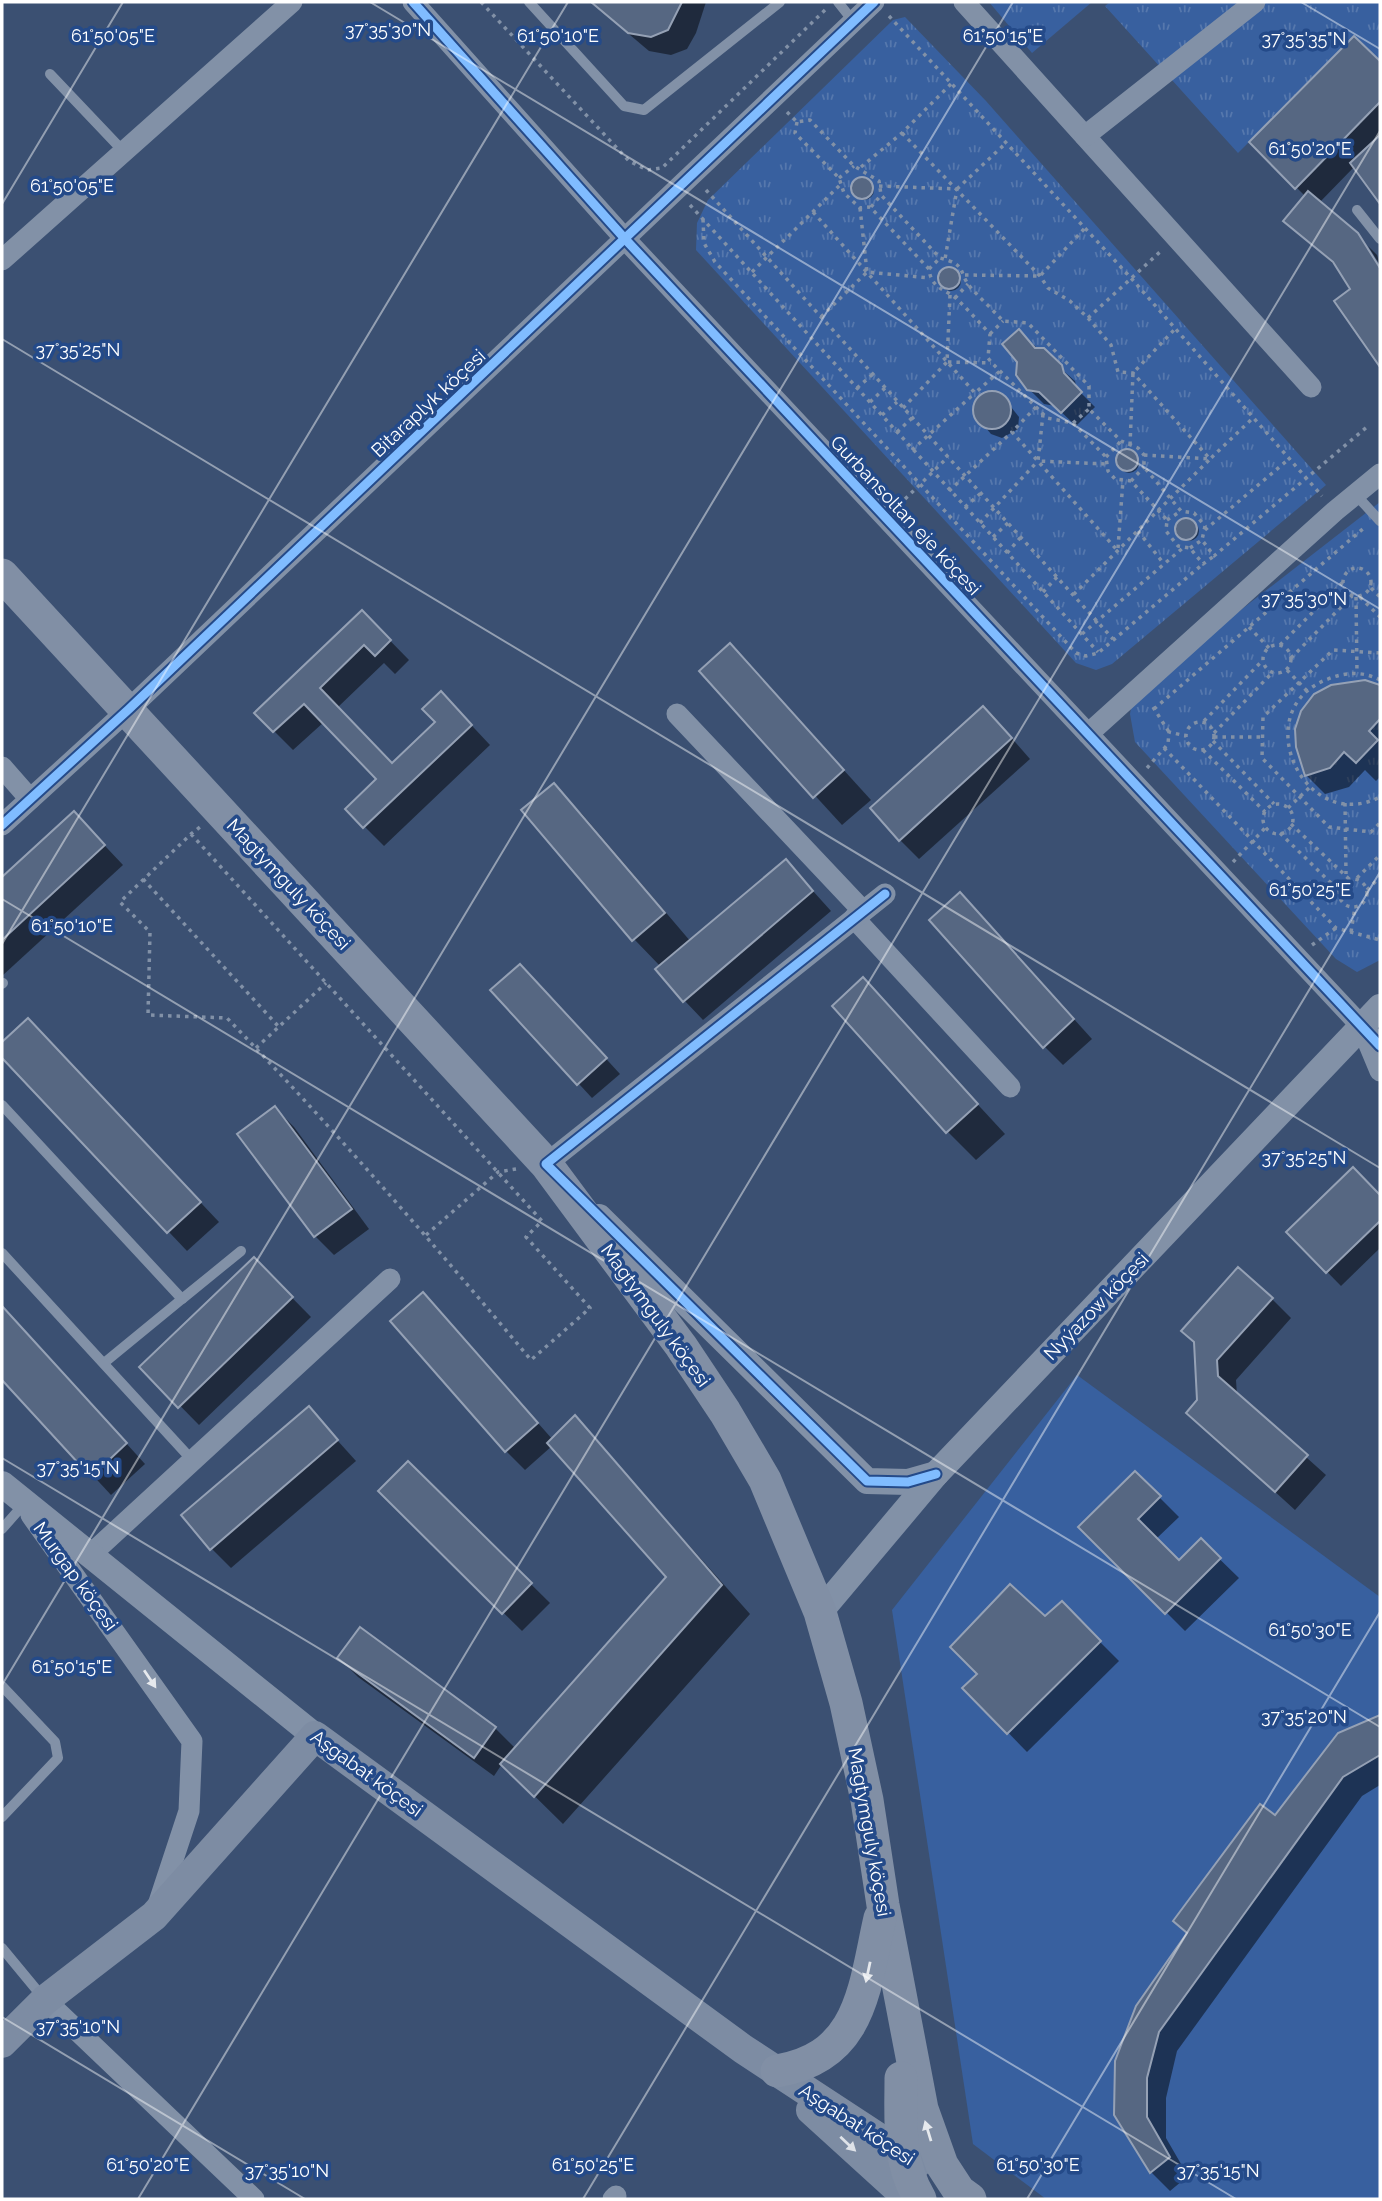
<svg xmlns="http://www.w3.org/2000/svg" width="1382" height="2201" viewBox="0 0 1382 2201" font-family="Raleway,sans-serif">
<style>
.park{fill:url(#park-tufts)}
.pitch{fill:#38609f}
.shadow{fill:#0007}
.building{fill:#566782;stroke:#95a1b5;stroke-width:2}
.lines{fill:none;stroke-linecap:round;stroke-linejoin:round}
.path{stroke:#8291a7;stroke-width:3.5;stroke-dasharray:3.5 5;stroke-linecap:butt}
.service{stroke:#8291a7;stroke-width:10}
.minor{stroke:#8291a7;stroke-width:21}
.tertiary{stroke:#8291a7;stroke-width:26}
.secondary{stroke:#7d8ca3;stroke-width:30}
.primary{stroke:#818fa5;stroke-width:33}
.cycleway-casing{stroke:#244a89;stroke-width:13}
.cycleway{stroke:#80bcff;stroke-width:9}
.oneway{fill:#e6e9ed}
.oneway2{fill:#dee2e8}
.ticks{fill:none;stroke:#fff;stroke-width:2;stroke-opacity:0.45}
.labels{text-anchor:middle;stroke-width:7;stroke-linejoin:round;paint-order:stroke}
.street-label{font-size:19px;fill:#fff;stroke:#244a89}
.ticks-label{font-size:18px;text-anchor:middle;fill:#fff;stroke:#244a89;stroke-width:7;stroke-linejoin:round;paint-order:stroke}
</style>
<defs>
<pattern id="park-tufts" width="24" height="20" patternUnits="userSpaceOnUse" patternTransform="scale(1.75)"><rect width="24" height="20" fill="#38609f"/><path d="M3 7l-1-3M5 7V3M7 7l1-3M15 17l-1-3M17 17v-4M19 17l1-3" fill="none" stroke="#5678ad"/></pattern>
</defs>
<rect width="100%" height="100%" fill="#3b5072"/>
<g class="park">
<polygon points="989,2 1092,2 1032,53"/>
<polygon points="1110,2 1380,2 1380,80 1354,37 1238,153 1105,6"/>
<polygon points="905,17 986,101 1326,485 1112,664 1096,670 1076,663 696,250 697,223 708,200 893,20"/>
<polygon points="1380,502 1380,960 1357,972 1336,959 1135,742 1130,714 1134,693"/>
</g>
<polygon class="pitch" points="1077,1375 1380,1597 1380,2199 1046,2199 973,2144 892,1610"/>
<g class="shadow">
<polygon points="591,2 706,2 696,33 687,49 671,55 649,51"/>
<polygon points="1354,39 1380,63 1380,201 1355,166 1319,203 1359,238 1380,272 1380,364 1336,301 1352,289 1339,269 1286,221 1306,197 1251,142"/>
<circle cx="864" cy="190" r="10"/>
<polygon points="1368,246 1377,255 1380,265"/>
<circle cx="951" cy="281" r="10"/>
<polygon points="1019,332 1075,381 1077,389 1095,407 1076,426 1055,406 1044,404 1029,389"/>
<polygon points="988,393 1003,397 1019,417 1018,429 1002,438 991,434 974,414 976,402"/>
<circle cx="1129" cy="463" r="10"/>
<circle cx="1189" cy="531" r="10"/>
<polygon points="362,612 409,660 395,674 384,663 337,708 392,765 460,713 490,745 384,846 347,809 378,779 324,722 293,750 256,713"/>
<polygon points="730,645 871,800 842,825 701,671"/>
<polygon points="1364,682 1380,686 1380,777 1376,781 1365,770 1349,787 1325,794 1306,775"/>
<polygon points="1002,727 1030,759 919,859 900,840"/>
<polygon points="554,785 582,814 691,942 786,861 831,911 703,1020 684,1000 661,967 634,939"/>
<polygon points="74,813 123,865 2,976 2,879"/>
<polygon points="979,914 1092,1039 1063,1065 1044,1046"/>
<polygon points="534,980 620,1074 592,1098 493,991"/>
<polygon points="863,980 1005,1134 976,1160 948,1132"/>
<polygon points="28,1020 219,1222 187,1251 2,1056 2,1045"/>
<polygon points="275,1108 294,1127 369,1229 334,1255 315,1236"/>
<polygon points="1353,1170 1380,1197 1380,1248 1341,1286 1288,1232"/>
<polygon points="254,1259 311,1317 199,1425 142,1367"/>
<polygon points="1272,1299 1291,1318 1236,1380 1237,1395 1326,1475 1295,1510 1188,1413 1199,1401 1196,1343"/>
<polygon points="2,1306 145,1464 111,1495 2,1377"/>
<polygon points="442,1314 553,1440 575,1417 750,1614 563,1824 502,1764 494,1776 358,1677 339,1658 360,1630 495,1728 516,1749 668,1577 552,1446 525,1470 506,1451"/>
<polygon points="309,1409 356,1461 231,1568 212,1549"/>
<polygon points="408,1463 550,1603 522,1631 380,1491"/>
<polygon points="1135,1473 1179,1517 1156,1539 1179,1562 1201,1541 1239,1578 1185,1631 1081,1527"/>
<polygon points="1062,1604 1119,1661 1027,1752 965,1688"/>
<polygon points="1380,1717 1380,1785 1362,1796 1177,2051 1166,2098 1166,2138 1188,2176 1170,2191 1151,2172 1116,2115 1117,2062 1276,1817 1339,1734"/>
</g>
<g class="building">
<polygon points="591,2 682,2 668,30 651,37 628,33"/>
<polygon points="1354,36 1380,61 1380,102 1295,189 1249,142"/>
<polygon points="1380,135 1380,204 1350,163"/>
<circle cx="862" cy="188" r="11"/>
<polygon points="1308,191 1358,233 1380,268 1380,367 1334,301 1350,289 1333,262 1283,221"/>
<circle cx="949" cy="278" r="11"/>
<polygon points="1019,329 1035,348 1044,348 1062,365 1064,373 1082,392 1061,413 1039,392 1027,390 1016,375 1017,362 1002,344"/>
<circle cx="992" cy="410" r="19"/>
<circle cx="1127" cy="460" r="11"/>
<circle cx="1186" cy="529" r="11"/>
<polygon points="362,610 391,640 375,656 364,645 320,688 392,763 435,722 422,709 441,691 472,725 363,828 345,809 376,779 304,704 273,732 254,713"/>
<polygon points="730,643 844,770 813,798 699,671"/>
<polygon points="1365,680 1380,685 1380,719 1369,731 1378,740 1356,763 1344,752 1330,768 1305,776 1296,747 1295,729 1301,711 1314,694 1331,685"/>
<polygon points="983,706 1012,738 899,841 870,808"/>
<polygon points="554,783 665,913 632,941 521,810"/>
<polygon points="74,811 105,845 2,940 2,877"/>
<polygon points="786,859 813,891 683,1002 655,969"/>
<polygon points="960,892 1074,1019 1043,1048 929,920"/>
<polygon points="520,964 607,1058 577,1085 490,990"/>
<polygon points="863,977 978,1104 946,1133 832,1006"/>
<polygon points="28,1018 201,1202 167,1233 2,1058 2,1042"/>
<polygon points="275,1106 352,1209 314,1237 237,1134"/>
<polygon points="1353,1167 1380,1195 1380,1221 1326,1273 1286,1232"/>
<polygon points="254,1257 293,1297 178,1408 139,1367"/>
<polygon points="1238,1267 1273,1298 1217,1360 1218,1376 1308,1455 1275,1492 1186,1413 1197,1400 1194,1342 1181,1331"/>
<polygon points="423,1292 538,1423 505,1452 390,1321"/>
<polygon points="2,1306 127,1443 91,1477 2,1380"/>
<polygon points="309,1406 338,1440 210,1550 181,1515"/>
<polygon points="575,1415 722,1585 534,1797 500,1764 666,1577 547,1443"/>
<polygon points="408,1461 532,1583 502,1614 378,1491"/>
<polygon points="1135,1471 1161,1496 1138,1519 1179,1560 1201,1538 1221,1558 1165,1614 1078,1527"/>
<polygon points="1010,1584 1045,1616 1062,1601 1101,1641 1007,1734 962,1688 977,1674 950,1647"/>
<polygon points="360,1627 496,1727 474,1758 337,1658"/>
<polygon points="1380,1715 1380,1755 1343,1777 1159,2032 1147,2078 1147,2117 1170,2157 1150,2173 1114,2115 1115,2061 1136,2006 1187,1933 1173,1921 1260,1804 1275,1815 1338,1733"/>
</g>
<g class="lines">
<g class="path">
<polyline points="481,2 629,161 647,170 662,168 825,10"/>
<polyline points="889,16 1131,278 1322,496"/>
<path d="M 787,112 L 797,122 L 810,120 L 854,166 L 879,181 L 881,195 L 940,258 C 968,265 957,271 971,288 C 981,299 993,310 1003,321 L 1028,323 L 1089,386 L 1089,409 L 1121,441 L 1138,448 L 1144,455 L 1144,467 L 1181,511 L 1194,513 L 1205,526 L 1202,540 L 1214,556 L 1367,427"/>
<path d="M 797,122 L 795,133 L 839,178 L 844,193 L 860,208 L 870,207 L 929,269 C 931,289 946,289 958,300 C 969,311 980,323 990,334 L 988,358 L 992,363 L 1047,418 L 1073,423 L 1106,457 L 1108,471 L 1115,479 L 1131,481 L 1167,520 L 1166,531 L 1178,546 L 1190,548 L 1203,564 L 1214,556"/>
<polyline points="902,133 1040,276 1048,288 1070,301 1088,318 1111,345 1118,372 1133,373 1210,459 1073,595"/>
<polyline points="861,167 902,133 952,83"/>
<polyline points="839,178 854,166"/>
<polyline points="879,186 957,189 945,259"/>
<polyline points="957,189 1006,143"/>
<polyline points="706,190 1113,639"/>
<polyline points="690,205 1098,652"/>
<polyline points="871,207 881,195"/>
<polyline points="860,208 867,272 930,278"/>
<polyline points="813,212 975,393 1000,371"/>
<polyline points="703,219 704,243 715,262 1076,653 1086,656 1098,653 1203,564"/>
<polyline points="929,269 940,258"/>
<polyline points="752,272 841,184"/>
<polyline points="965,275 1040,276 1085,228"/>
<polyline points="950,295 947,362 991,363"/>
<polyline points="955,298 968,284"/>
<polyline points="821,317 867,272"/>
<polyline points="1088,318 1161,251"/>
<polyline points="990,334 1003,321"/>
<polyline points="857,388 873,374"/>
<polyline points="870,402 885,388"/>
<polyline points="1036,407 1012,432 1117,550"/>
<polyline points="903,408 947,362"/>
<polyline points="1043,414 1038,461 1107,464"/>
<polyline points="882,415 897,402"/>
<polyline points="1073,423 1089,409"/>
<polyline points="897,432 912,418"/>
<polyline points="1130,445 1133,373 1175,329"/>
<polyline points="912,450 975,393"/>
<polyline points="1144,455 1210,459 1254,417"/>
<polyline points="1106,457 1121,441"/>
<polyline points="1131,481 1144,467"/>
<polyline points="949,491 1012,432"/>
<polyline points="899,505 948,457"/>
<polyline points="965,507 981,493"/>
<polyline points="1167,520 1181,511"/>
<polyline points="980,523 1038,461"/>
<polyline points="1205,530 1290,458"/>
<polyline points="1138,531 1164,564"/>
<polyline points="993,537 1008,523"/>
<polyline points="1118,548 1123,480"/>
<polyline points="1190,548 1202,540"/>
<polyline points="1007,553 1021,537"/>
<circle cx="1357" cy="582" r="14"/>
<polyline points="1371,588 1380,597"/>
<polyline points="1043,592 1057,577"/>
<polyline points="1356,597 1357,673"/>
<polyline points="1360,597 1380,617"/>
<polyline points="1249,627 1269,648"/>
<polyline points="1082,634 1184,547"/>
<polyline points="1280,645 1343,582"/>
<circle cx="1277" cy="659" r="14"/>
<polyline points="1380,653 1333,650 1263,717 1262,758 1329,827 1371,832 1380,823"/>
<polyline points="1291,658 1352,596"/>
<polyline points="1287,670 1307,691"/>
<path d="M 1380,680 C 1363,671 1345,672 1328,679 C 1246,709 1303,836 1380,797"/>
<polyline points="1153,707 1169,732"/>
<polyline points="1154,709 1365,527"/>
<polyline points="1204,721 1263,660"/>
<circle cx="1200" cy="736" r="14"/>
<polyline points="1214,733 1273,672"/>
<polyline points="1214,737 1263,737"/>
<polyline points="1213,741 1274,804"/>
<polyline points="1164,748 1336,928 1380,940"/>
<polyline points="1203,750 1265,812"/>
<polyline points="1147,768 1168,744 1169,732 1186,736"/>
<polyline points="1345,803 1346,874"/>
<circle cx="1278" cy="819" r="15"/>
<polyline points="1288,808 1309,788"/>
<polyline points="1291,824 1349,879"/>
<polyline points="1280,833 1338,890"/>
<path d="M 191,834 L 542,1221 L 526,1237 L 590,1308 L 531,1360 C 433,1243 333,1128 227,1018 L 148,1015 L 150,932 L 120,902 L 191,834 L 200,827"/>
<polyline points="1233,862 1266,827"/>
<polyline points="1357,878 1380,855"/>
<circle cx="1353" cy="893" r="14"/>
<polyline points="143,879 279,1027"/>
<polyline points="1367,890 1380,877"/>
<polyline points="1351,932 1355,907"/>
<polyline points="1312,945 1336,928"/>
<polyline points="256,1048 326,983"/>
<polyline points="426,1235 498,1172 516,1169"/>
</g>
<g class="service">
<polyline points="529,2 624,106 644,110 780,2"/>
<polyline points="838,2 853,21"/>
<polyline points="50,74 125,153"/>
<polyline points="1357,210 1380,239"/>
<polyline points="1356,495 1380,521"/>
<polyline points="2,984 3,983"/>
<polyline points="2,1105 182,1299 104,1363"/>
<polyline points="2,1253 193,1461"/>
<polyline points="182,1299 241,1251"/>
<polyline points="2,1529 24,1504"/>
<polyline points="2,1686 55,1742 58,1758 2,1817"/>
<polyline points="2,1948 45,2000"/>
</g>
<g class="minor">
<polyline points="413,2 626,240 1380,1046"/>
<polyline points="964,2 1311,387"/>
<polyline points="1085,136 1255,2"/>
<polyline points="2,260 292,2"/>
<polyline points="677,714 863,911"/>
<polyline points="1088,734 1335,511 1380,474"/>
<polyline points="2,767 30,799"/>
<polyline points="2,825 129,709 874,2"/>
<polyline points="854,918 1010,1087"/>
<polyline points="1365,1035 1380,1071"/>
<polyline points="546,1164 885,894"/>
<polyline points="31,1515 192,1741 189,1811 158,1905"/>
<polyline points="89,1556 390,1279"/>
<polyline points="45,2000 254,2199"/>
<polyline points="613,2199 616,2196"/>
</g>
<g class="tertiary">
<polyline points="599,1217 867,1481 908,1482 936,1474"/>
<polyline points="2,1484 315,1736"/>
<polyline points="820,1612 936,1474 1380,1007"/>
</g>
<g class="secondary">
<polyline points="2,2043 45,2000 154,1916 315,1736 743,2049 917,2163"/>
<polyline points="811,2110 909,2199"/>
</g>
<g class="primary">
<polyline points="2,575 546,1164 681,1346 725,1412 765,1480 820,1612 846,1703 867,1800 883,1905 922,2109 942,2165 959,2191 970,2199"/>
<path d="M 777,2071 C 862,2057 864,1988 880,1918"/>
<path d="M 901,2078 C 901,2121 897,2161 920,2199"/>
</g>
<g class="cycleway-casing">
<g id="cycleway">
<polyline points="413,2 626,240 1380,1046"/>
<polyline points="2,825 129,709 874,2"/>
<polyline points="885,894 546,1164 867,1481 908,1482 936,1474"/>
</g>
</g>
<use href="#cycleway" class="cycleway"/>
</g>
<defs><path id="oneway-solid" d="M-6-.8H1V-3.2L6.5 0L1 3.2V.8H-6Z" transform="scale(1.75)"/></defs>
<g class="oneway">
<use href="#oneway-solid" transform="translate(150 1679) rotate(56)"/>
<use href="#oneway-solid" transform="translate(868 1972) rotate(102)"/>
<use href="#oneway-solid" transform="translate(928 2131) rotate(-107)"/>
</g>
<use class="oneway2" href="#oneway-solid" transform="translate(848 2144) rotate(43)"/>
<path class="ticks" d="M 370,2 L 1380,609M 1301,2 L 1380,49M 2,204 L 123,2M 2,339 L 1380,1168M 2,899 L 1380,1727M 2,944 L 568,2M 2,1458 L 1236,2199M 2,1685 L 1013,2M 2,2017 L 305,2199M 138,2199 L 1380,131M 583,2199 L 1380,872M 1027,2199 L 1380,1612"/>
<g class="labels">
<g class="street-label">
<text transform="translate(428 403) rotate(-43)" y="7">Bitaraplyk köçesi</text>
<text transform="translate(906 515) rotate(47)" y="7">Gurbansoltan eje köçesi</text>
<text transform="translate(289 884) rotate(47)" y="7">Magtymguly köçesi</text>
<text transform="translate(1096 1306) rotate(-46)" y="7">Nyýazow köçesi</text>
<text transform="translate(656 1315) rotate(54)" y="7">Magtymguly köçesi</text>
<text transform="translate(76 1576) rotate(54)" y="7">Murgap köçesi</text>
<text transform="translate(367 1773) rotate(36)" y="7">Aşgabat köçesi</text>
<text transform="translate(870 1832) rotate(80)" y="7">Magtymguly köçesi</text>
<text transform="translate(857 2124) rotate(33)" y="7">Aşgabat köçesi</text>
</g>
</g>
<g class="ticks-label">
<text x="388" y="36">37°35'30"N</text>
<text x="113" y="42">61°50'05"E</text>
<text x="558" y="42">61°50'10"E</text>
<text x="1003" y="42">61°50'15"E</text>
<text x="1304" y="45">37°35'35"N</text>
<text x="1310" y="155">61°50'20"E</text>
<text x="72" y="192">61°50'05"E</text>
<text x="78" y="356">37°35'25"N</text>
<text x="1304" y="605">37°35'30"N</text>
<text x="1310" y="896">61°50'25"E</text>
<text x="72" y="932">61°50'10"E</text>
<text x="1304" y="1164">37°35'25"N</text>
<text x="78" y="1474">37°35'15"N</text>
<text x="1310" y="1636">61°50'30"E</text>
<text x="72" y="1673">61°50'15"E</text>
<text x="1304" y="1723">37°35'20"N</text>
<text x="78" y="2033">37°35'10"N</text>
<text x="148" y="2171">61°50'20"E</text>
<text x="593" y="2171">61°50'25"E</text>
<text x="1038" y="2171">61°50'30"E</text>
<text x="287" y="2177">37°35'10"N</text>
<text x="1218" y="2177">37°35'15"N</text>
</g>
<rect width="1382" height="2201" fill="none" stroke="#ffffff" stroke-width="7"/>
</svg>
